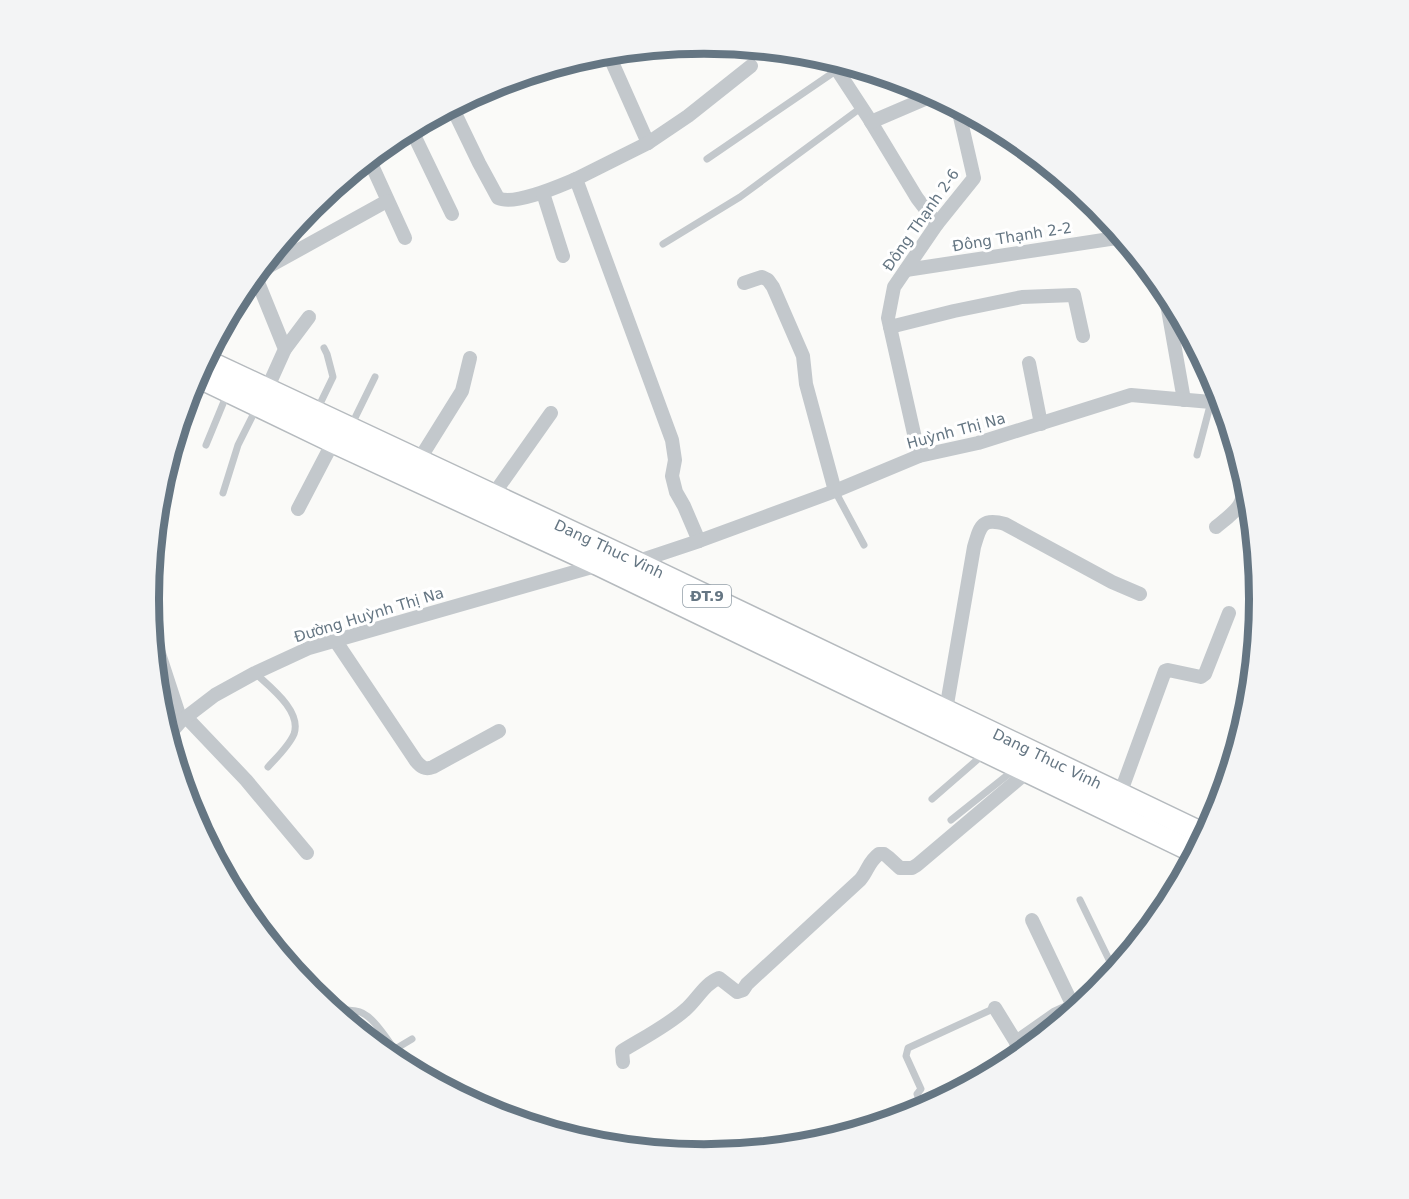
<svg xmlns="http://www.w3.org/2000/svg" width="1409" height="1199" viewBox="0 0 1409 1199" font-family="'DejaVu Sans',sans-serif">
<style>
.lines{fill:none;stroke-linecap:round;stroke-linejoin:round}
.primary-casing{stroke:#b5babe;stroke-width:24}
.lane{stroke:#c3c8cc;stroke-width:7}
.street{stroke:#c3c8cc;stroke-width:14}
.primary{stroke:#fff;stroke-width:21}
.labels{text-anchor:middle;stroke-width:6;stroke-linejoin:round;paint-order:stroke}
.shield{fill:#fff;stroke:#939fa8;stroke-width:1.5}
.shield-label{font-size:14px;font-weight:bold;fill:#657683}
.street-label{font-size:15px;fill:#657683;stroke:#fff}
.rim{fill:none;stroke:#657683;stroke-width:8}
</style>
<rect width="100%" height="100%" fill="#fafaf8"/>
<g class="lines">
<g class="primary-casing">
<g id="primary">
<polyline points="205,360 636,562 1206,835"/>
<polyline points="196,376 333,442 599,565 1196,853"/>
</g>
</g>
<g class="lane">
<polyline points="707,159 837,70"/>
<polyline points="663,244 740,197 862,107"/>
<polyline points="317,410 333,377 327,354 324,348"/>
<polyline points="351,426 375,377"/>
<polyline points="206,445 227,394"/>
<polyline points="1197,455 1211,402"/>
<polyline points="835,491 864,545"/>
<polyline points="223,493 238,445 256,409"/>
<path d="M 255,673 C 270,687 302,711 294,734 C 289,746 277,757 268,767"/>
<polyline points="932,799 985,753"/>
<polyline points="951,820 1015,769"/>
<polyline points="1080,900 1115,972"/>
<path d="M 328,1006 C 338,1010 346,1009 356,1011 C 370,1012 385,1036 393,1047 L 397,1048 L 412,1039"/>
<polyline points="923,1110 917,1094 921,1089 906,1056 908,1048 995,1008"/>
</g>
<g class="street">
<polyline points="608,53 648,143"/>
<polyline points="830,59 868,117 917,198 937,224"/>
<path d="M 452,107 L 479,163 L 498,198 C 515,206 559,186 576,179"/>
<polyline points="871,122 934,95"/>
<polyline points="411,129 452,214"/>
<polyline points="369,159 405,238"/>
<polyline points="543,193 563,256"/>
<polyline points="906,270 1123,237"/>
<polyline points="257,273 387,201"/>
<polyline points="255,275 285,349 267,389"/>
<polyline points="744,283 762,277 768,280 773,287 803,356 806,384 835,491"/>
<polyline points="1164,287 1184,400"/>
<polyline points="890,327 954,311 1022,297 1074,295 1083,336"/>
<polyline points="285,349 309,317"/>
<polyline points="1029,363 1041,424"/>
<polyline points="919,456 888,318 894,287 937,224 974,178 958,108"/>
<polyline points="419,460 462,391 470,358"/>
<polyline points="493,495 551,413"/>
<polyline points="298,509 333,442"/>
<path d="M 1216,527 C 1237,510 1244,507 1246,478"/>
<polyline points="699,541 684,506 676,492 672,476 675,460 672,440 576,179 648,143 688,116 751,66"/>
<polyline points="636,562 699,541 835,491 919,456 978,443 1131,395 1211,402 1224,405"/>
<polyline points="151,629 181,721"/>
<path d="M 335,640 L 416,761 C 421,767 425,770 433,767 L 499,731"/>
<path d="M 946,710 L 974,547 C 980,527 981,517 1005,524 L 1112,582 L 1140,594"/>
<polyline points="186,717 246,780 307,853"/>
<polyline points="168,736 181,721 215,695 255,673 309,648 599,565"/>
<polyline points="1120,794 1165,671 1168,670 1201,677 1205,674 1229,613"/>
<polyline points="1032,920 1073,1006"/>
<polyline points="995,1008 1016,1042"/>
<polyline points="1020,1056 1016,1042 1056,1014 1091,998"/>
<path d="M 623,1062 L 622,1051 C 643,1038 667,1026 685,1010 C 697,1000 704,984 719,978 L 737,992 L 743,990 L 747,984 L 860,880 C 868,871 868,862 879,854 L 884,854 L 888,857 L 900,868 L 912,868 L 917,865 L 1027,772"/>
</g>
<use href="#primary" class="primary"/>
</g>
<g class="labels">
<rect class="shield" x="683" y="585" width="48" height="22" rx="4.5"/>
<g class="shield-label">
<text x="707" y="601">ĐT.9</text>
</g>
<g class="street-label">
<text transform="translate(921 220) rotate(-55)" y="5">Đông Thạnh 2-6</text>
<text transform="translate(1012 237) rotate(-9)" y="5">Đông Thạnh 2-2</text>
<text transform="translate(956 431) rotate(-15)" y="5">Huỳnh Thị Na</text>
<text transform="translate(609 549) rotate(25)" y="5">Dang Thuc Vinh</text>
<text transform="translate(369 615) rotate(-17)" y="5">Đường Huỳnh Thị Na</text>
<text transform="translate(1047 759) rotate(26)" y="5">Dang Thuc Vinh</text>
</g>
</g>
<path d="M0 0H1409V1199H0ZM159 599a545 545 0 1 1 1090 0a545 545 0 1 1-1090 0Z" fill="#f3f4f5" fill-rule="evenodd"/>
<path class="rim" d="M159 599a545 545 0 1 1 1090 0a545 545 0 1 1-1090 0Z"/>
</svg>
